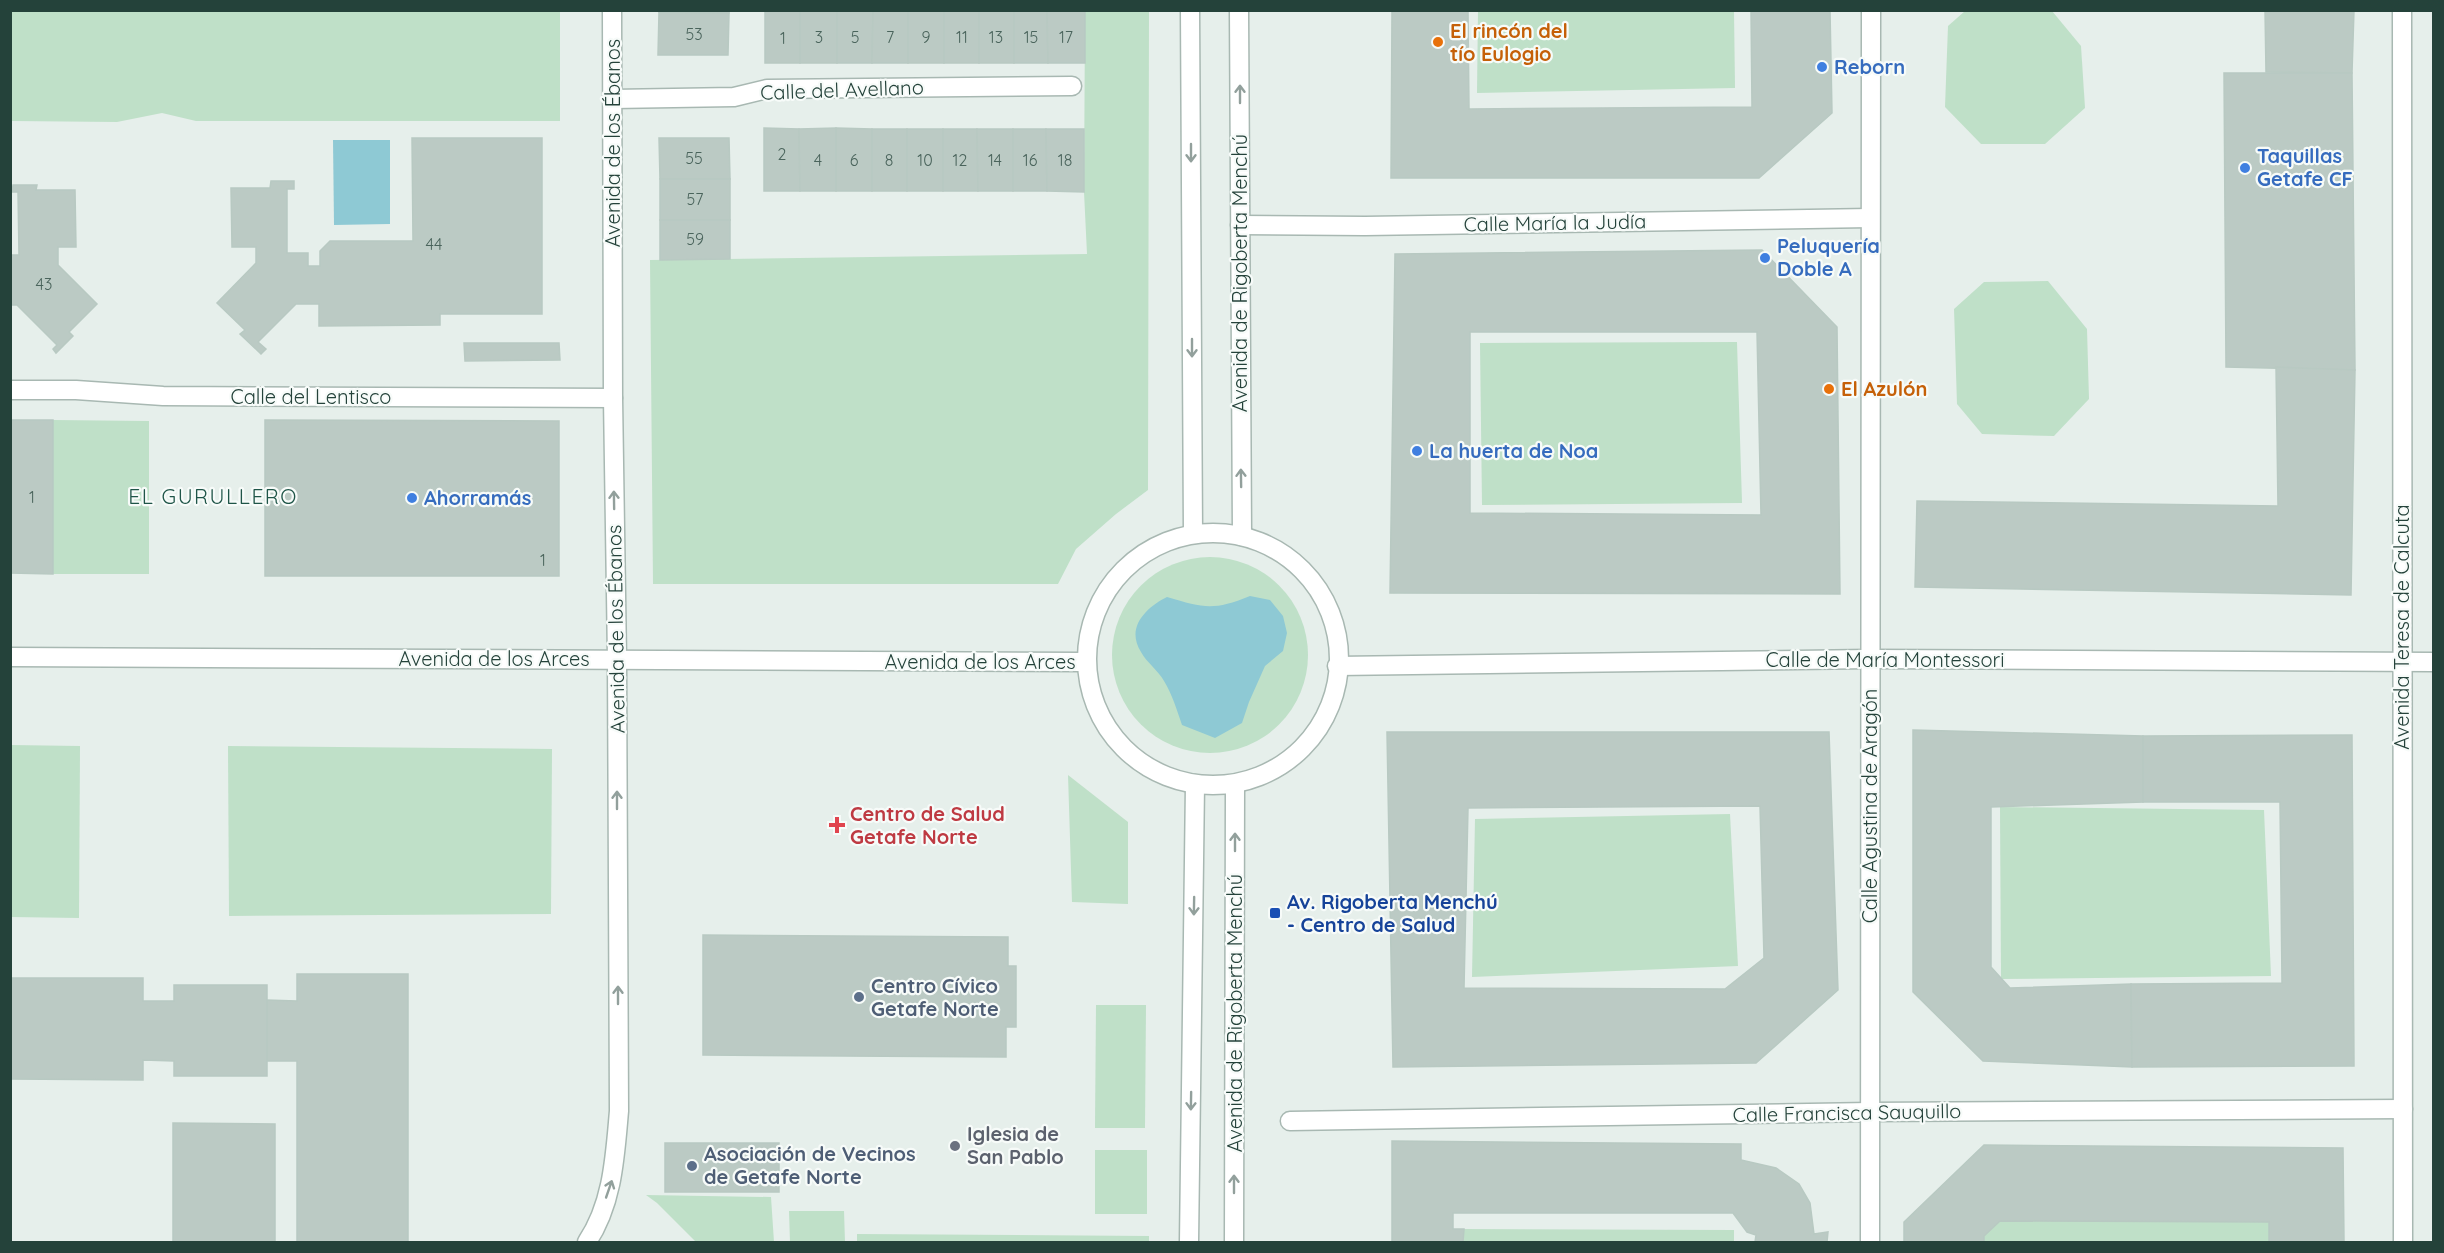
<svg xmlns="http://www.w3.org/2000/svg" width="2444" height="1253" viewBox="0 0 2444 1253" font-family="Quicksand,sans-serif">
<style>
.green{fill:#bfe0c8}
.water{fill:#8ec9d4}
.building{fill:#bbcac4;stroke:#b8c9c2;stroke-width:1.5;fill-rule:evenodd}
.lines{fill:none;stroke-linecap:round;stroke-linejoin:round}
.pedestrian-casing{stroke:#a8b8b2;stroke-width:21}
.minor-casing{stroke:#a8b8b2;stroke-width:21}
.tertiary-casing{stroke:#a8b8b2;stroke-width:21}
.pedestrian{stroke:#fff;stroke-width:18}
.minor{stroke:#fff;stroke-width:18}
.tertiary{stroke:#fff;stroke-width:18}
.oneway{stroke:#92a09c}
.food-dot{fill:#e8710a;stroke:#f7fbf9;stroke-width:2}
.shop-dot{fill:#3f7fe0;stroke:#f7fbf9;stroke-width:2}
.health-dot{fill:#e0444e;stroke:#f7fbf9;stroke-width:2}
.transit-dot{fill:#1a4fb4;stroke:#f7fbf9;stroke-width:2}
.service-dot{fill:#5c6f8a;stroke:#f7fbf9;stroke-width:2}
.worship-dot{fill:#6b7280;stroke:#f7fbf9;stroke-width:2}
.labels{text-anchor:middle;stroke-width:4.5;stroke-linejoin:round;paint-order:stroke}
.number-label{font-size:16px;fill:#4a645c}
.food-label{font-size:20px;font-weight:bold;fill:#c56008;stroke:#f7fbf9;text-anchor:start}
.shop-label{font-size:20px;font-weight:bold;fill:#366cbe;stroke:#f7fbf9;text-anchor:start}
.street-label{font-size:20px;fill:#24423a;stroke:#f7fbf9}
.health-label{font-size:20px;font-weight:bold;fill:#be3a42;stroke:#f7fbf9;text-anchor:start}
.transit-label{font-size:20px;font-weight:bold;fill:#164399;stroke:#f7fbf9;text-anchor:start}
.service-label{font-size:20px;font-weight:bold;fill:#4e5e75;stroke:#f7fbf9;text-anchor:start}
.worship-label{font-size:20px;font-weight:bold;fill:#5b616d;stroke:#f7fbf9;text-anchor:start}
.neighbourhood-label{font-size:21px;letter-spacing:1.5px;fill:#1f5548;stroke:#f7fbf9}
</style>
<rect width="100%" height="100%" fill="#e6efeb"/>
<g class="green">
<polygon points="11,10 560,11 560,121 196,121 162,113 117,122 11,121"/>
<polygon points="1085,11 1149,11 1148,490 1116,514 1076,549 1058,584 653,584 650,260 1087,254 1084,192"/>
<polygon points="1478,11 1734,11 1735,88 1477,93"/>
<polygon points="1965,11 2052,11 2081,46 2085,108 2045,144 1981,144 1945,107 1948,26"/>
<polygon points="2048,281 2087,329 2089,399 2054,436 1982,434 1957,404 1954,309 1984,282"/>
<polygon points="1737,342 1742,503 1482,505 1480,343"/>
<polygon points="53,420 149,421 149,574 53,574"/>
<circle cx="1210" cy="655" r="98"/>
<polygon points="11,745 80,746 79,918 11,917"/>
<polygon points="228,746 552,749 551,914 229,916"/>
<polygon points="1068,775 1128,822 1128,904 1072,902"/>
<polygon points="2000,807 2264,810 2271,976 2001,979"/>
<polygon points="1730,814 1738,966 1472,977 1475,819"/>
<polygon points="1096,1005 1146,1005 1145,1128 1095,1128"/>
<rect x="1095" y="1150" width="52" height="64"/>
<polygon points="646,1195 771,1197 774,1242 696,1242 657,1203"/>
<polygon points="789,1211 844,1211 845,1242 790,1242"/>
<polygon points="1972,1219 2269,1222 2269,1242 1972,1242"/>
<polygon points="1464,1229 1734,1230 1734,1242 1463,1242"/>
<polygon points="857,1234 1149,1236 1149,1242 857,1242"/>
</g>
<g class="water">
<polygon points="333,140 390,140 390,224 334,225"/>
<path d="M 1250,596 L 1270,600 L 1283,616 L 1287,633 L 1283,651 L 1265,666 L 1249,702 L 1242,723 L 1215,738 L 1182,725 C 1177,710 1172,694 1164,681 C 1158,670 1147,663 1141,652 C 1125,627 1147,607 1167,597 C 1204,608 1213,611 1250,596 Z"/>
</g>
<g class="building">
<polygon points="659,10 729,10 729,13 659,12"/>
<rect x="765" y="10" width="35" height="53"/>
<rect x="800" y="10" width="37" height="53"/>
<polygon points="837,10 873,10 872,63 837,63"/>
<polygon points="873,10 908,10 908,63 872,63"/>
<rect x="908" y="10" width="36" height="53"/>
<rect x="944" y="10" width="35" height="53"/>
<rect x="979" y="10" width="35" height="53"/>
<polygon points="1014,10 1047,10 1048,63 1014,63"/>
<polygon points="1047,10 1085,10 1085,63 1048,63"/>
<polygon points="1392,10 1468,10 1469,109 1752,107 1751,10 1830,10 1832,113 1759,178 1391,178"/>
<polygon points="2265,10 2354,10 2352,73 2266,72"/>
<polygon points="659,12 729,13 728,55 658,55"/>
<polygon points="2224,73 2352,73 2355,370 2226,367"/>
<polygon points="764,128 799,129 800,191 764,191"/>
<polygon points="836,128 872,129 872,191 836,191"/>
<polygon points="836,128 836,191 800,191 799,129"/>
<rect x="872" y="129" width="35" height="62"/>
<rect x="907" y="129" width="36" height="62"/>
<polygon points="943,129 977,129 978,191 943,191"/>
<polygon points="977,129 1013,129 1013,191 978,191"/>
<polygon points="1013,129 1046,129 1047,191 1013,191"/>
<polygon points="1046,129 1084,129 1084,192 1047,191"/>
<polygon points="412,138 542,138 542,314 440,314 440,325 319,326 319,304 296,304 258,342 266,349 261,354 240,334 245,330 217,303 256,263 256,247 232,247 231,188 270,188 271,181 294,181 294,189 287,189 287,253 308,253 308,266 320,266 320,251 330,241 413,241"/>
<polygon points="659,138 729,138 730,179 660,179"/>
<rect x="660" y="179" width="70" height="41"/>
<polygon points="13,185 37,185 36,190 75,190 76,247 58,247 58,265 97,304 69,332 73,336 56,353 53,349 57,345 17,305 10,305 10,255 19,255 18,192 12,192"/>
<polygon points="660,220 730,220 730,259 660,260"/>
<path d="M 1762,250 L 1837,327 L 1840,594 L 1390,593 L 1395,254 ZM 1470,332 L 1757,332 L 1761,515 L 1470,513 Z"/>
<polygon points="464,343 559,343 560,360 465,361"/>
<polygon points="2276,367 2355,370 2351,595 1915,587 1917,501 2278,506"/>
<polygon points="10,420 53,420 53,574 10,573"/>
<polygon points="265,420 559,421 559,576 265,576"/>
<polygon points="1913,730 2143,736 2143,802 1991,807 1991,967 2010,988 2131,984 2132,1067 1983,1061 1913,992"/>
<path d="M 1387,732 L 1829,732 L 1838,990 L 1756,1063 L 1393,1067 ZM 1760,806 L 1764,958 L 1725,989 L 1464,988 L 1468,808 Z"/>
<polygon points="2352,735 2354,1066 2132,1067 2131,984 2282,983 2280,802 2143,802 2143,736"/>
<polygon points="703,935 1008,937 1008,966 1016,966 1016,1027 1006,1027 1006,1057 703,1055"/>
<polygon points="297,974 408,974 408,1242 297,1242 297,1061 267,1061 267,1000 297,1001"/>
<polygon points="10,978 143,978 143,1001 174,1001 174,985 267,985 267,1076 174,1076 174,1061 143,1060 143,1080 10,1079"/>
<polygon points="173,1123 275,1124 275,1242 173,1242"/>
<polygon points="1392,1141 1741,1144 1741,1160 1776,1168 1799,1184 1810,1203 1814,1234 1828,1232 1827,1242 1755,1242 1756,1235 1747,1232 1733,1213 1453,1213 1453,1229 1464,1229 1463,1242 1392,1242"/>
<rect x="665" y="1143" width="114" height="49"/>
<polygon points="1984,1145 2343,1148 2344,1242 2269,1242 2269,1222 2000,1221 1984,1236 1984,1242 1904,1242 1904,1222"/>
</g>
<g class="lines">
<g class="pedestrian-casing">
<g id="pedestrian">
<polyline points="1240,225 1365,226 1870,218"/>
<polyline points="1290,1121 1870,1112 2403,1109"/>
<polyline points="1870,1242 1871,10"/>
</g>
</g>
<g class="minor-casing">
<g id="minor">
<polyline points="2402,10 2403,1242"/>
<polyline points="613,99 734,97 767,89 1072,86"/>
<polyline points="10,390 76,390 163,396 613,398"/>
<polyline points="10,657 1086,662"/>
<polyline points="1337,666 1870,659 2434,662"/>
<path d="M 587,1242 C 613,1203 615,1156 619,1111 L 617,659 L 613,398 L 612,10"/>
</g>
</g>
<g class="tertiary-casing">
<g id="tertiary">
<polyline points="1190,10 1193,534"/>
<polyline points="1239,10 1242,536"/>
<circle cx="1213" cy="659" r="126"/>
<polyline points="1189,1242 1195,784"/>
<polyline points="1234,1242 1235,784"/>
</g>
</g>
<use href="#pedestrian" class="pedestrian"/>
<use href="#minor" class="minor"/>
<use href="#tertiary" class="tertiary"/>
</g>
<defs><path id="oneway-shaft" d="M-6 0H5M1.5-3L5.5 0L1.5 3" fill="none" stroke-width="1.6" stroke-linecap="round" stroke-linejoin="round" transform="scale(1.5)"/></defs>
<g class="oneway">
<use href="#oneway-shaft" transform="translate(1240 94) rotate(-90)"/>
<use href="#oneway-shaft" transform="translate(1191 153) rotate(90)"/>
<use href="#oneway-shaft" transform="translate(1192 348) rotate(90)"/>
<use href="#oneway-shaft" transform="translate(1241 478) rotate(-91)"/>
<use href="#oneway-shaft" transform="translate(614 500) rotate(-91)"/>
<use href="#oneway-shaft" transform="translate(617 800) rotate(-90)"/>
<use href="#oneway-shaft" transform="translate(1235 842) rotate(-90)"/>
<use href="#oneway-shaft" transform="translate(1194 906) rotate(91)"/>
<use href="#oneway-shaft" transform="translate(618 995) rotate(-90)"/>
<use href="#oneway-shaft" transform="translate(1191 1101) rotate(91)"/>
<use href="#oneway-shaft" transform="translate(1234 1184) rotate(-90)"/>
<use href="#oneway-shaft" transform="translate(609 1189) rotate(-71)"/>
</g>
<g class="food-dot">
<circle cx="1438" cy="42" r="6"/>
<circle cx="1829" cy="389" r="6"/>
</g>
<g class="shop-dot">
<circle cx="1822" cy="67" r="6"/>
<circle cx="2245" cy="168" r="6"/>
<circle cx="1765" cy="258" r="6"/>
<circle cx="1417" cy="451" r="6"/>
<circle cx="412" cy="498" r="6"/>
</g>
<path class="health-dot" d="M834 816h6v6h6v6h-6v6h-6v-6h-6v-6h6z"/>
<rect class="transit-dot" x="1269" y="907" width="12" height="12" rx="3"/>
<g class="service-dot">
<circle cx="859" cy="997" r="6"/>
<circle cx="692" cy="1166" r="6"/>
</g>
<circle class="worship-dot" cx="955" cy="1146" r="6"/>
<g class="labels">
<g class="number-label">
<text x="694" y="40">53</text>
<text x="819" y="43">3</text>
<text x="855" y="43">5</text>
<text x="890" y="43">7</text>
<text x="926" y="43">9</text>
<text x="962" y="43">11</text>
<text x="996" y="43">13</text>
<text x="1031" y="43">15</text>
<text x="1066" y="43">17</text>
<text x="783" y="44">1</text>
<text x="782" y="160">2</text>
<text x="694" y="164">55</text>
<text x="818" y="166">4</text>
<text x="854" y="166">6</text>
<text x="889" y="166">8</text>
<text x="925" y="166">10</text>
<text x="960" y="166">12</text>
<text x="995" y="166">14</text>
<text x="1030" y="166">16</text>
<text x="1065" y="166">18</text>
<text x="695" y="205">57</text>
<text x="695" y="245">59</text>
<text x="434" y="250">44</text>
<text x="44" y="290">43</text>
<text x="32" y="503">1</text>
<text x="543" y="566">1</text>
</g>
<g class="food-label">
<text x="1450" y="38">El rincón del<tspan x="1450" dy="23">tío Eulogio</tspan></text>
<text x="1841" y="396">El Azulón</text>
</g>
<g class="shop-label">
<text x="1834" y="74">Reborn</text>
<text x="2257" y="163">Taquillas<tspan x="2257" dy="23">Getafe CF</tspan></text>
<text x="1777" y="253">Peluquería<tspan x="1777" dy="23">Doble A</tspan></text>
<text x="1429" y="458">La huerta de Noa</text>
<text x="424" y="505">Ahorramás</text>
</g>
<g class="street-label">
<text transform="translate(842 90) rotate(-2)" y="7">Calle del Avellano</text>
<text transform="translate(613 143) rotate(-90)" y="7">Avenida de los Ébanos</text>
<text transform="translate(1555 223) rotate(-1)" y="7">Calle María la Judía</text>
<text transform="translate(1240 273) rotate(-90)" y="7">Avenida de Rigoberta Menchú</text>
<text x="311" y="404">Calle del Lentisco</text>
<text transform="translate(2402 627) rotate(-90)" y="7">Avenida Teresa de Calcuta</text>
<text transform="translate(616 629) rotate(-91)" y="7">Avenida de los Ébanos</text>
<text x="494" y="666">Avenida de los Arces</text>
<text x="1885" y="667">Calle de María Montessori</text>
<text x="980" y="669">Avenida de los Arces</text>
<text transform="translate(1870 806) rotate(-90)" y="7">Calle Agustina de Aragón</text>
<text transform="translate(1235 1013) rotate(-90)" y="7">Avenida de Rigoberta Menchú</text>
<text transform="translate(1847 1113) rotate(-1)" y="7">Calle Francisca Sauquillo</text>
</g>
<g class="health-label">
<text x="850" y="821">Centro de Salud<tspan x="850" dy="23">Getafe Norte</tspan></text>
</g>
<g class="transit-label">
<text x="1287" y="909">Av. Rigoberta Menchú<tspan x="1287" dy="23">- Centro de Salud</tspan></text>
</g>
<g class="service-label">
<text x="871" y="993">Centro Cívico<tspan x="871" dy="23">Getafe Norte</tspan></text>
<text x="704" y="1161">Asociación de Vecinos<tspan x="704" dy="23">de Getafe Norte</tspan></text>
</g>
<g class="worship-label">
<text x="967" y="1141">Iglesia de<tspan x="967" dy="23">San Pablo</tspan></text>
</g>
<g class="neighbourhood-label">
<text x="213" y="504">EL GURULLERO</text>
</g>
</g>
<rect width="2444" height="1253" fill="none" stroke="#24423a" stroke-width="24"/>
</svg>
